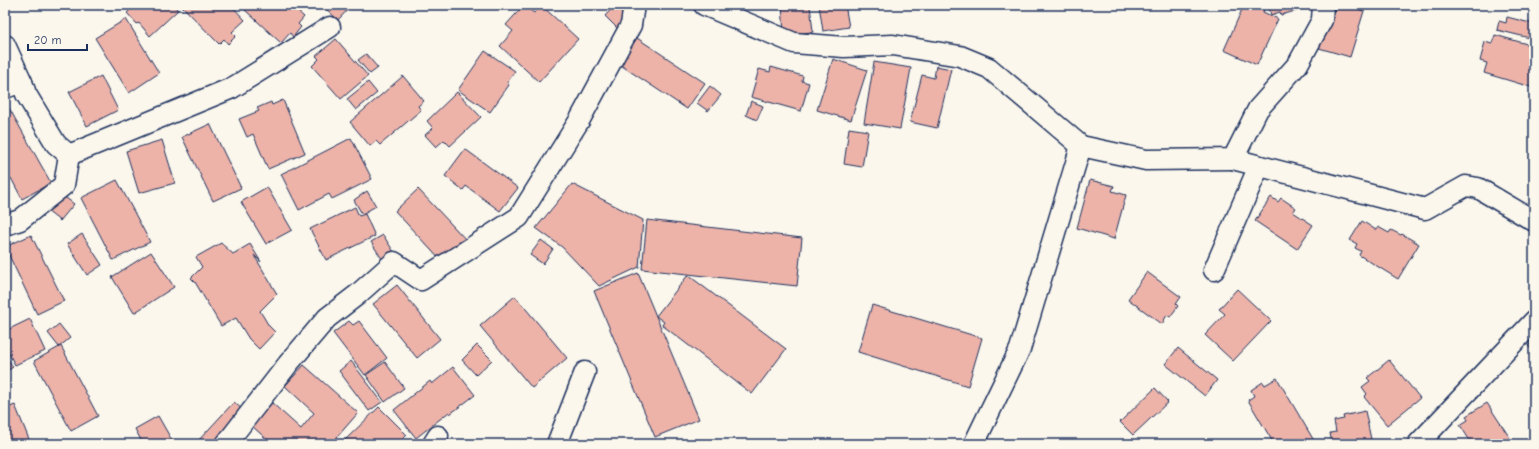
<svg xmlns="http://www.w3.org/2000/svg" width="1539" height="449" viewBox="0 0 1539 449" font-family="'Comic Neue',sans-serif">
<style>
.building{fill:#edb3a9;stroke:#1b2f5e}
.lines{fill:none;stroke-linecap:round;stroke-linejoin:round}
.minor-casing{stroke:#1b2f5e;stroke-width:23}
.minor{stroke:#fbf7ec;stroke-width:20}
</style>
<rect width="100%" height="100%" fill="#fbf7ec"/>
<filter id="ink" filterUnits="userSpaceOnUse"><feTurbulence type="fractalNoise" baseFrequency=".025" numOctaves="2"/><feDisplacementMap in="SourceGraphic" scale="8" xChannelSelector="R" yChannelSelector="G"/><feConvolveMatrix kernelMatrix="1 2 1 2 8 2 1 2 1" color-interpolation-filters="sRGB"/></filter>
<g filter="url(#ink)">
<g class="building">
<polygon points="135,5 173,5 178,10 150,36 139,23 137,24 127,13"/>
<polygon points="183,5 231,5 245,20 232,32 236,36 228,44 224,39 219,44 182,6"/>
<polygon points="249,5 291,5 304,17 298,24 301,27 293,37 290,33 281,43 245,10"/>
<polygon points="322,5 352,5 338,20"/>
<polygon points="524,5 534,13 541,5 578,39 539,82 500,46 513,31 506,25"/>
<polygon points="615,5 617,5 629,18 618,29 605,16"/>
<polygon points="782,5 810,5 813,32 784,34"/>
<polygon points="819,5 845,5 849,27 823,31"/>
<polygon points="1244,5 1263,5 1265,6 1263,12 1278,19 1257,65 1224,50"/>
<polygon points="1268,5 1303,5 1298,6 1299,10 1281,15 1280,12 1271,15"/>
<polygon points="1337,5 1346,5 1364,11 1350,57 1319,48 1327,23 1331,24"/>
<polygon points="1507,17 1534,24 1534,39 1497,30 1499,21 1506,23"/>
<polygon points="126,19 159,73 129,93 95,38"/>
<polygon points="1495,35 1534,46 1534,88 1484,73 1487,63 1480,61 1485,42 1492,44"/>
<polygon points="637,38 705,83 687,109 619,64"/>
<polygon points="336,39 368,76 341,99 312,66 319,59 316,56"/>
<polygon points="485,51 515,71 507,83 509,85 490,112 458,90"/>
<polygon points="366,54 378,68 370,74 358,60"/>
<polygon points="833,59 867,70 851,120 817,110"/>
<polygon points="874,62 911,68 900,129 864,123"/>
<polygon points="936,66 951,69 937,128 910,122 922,75 934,78"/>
<polygon points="771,67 803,76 802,81 809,83 801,111 751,97 759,69 770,72"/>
<polygon points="101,76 118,110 87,126 69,92"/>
<polygon points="403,76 424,101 418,106 421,110 380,145 376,141 370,146 350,122"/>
<polygon points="368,82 377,93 356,110 347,99"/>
<polygon points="710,86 721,95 708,111 697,103"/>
<polygon points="457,92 481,117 450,146 444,140 436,147 425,135 433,128 427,121"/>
<polygon points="283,100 305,153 268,169 253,134 247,137 239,119 259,111 257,108 271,102 272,105"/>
<polygon points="751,101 763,106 757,120 746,115"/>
<polygon points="8,106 51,183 22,199 11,178 5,181 5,108"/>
<polygon points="210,124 241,188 213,201 182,137"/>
<polygon points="849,128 868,131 862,167 844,164"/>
<polygon points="351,138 372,179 332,199 329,194 299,210 281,174"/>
<polygon points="162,140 175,183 139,193 126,151"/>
<polygon points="465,149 518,188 500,211 466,186 463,190 445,176"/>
<polygon points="117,180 150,242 113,260 81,198"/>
<polygon points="1090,180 1114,186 1112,191 1126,195 1114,239 1077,228"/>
<polygon points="572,184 643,220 639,267 599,286 562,247 536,228"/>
<polygon points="267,187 292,230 266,244 241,202"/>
<polygon points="418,189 468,242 444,264 395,211"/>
<polygon points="367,191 376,206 362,214 354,200"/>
<polygon points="61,194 74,204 60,221 47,211"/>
<polygon points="1271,197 1278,202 1281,198 1296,208 1293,212 1313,225 1297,249 1255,221"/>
<polygon points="355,207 359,216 365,214 375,236 326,260 310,229"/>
<polygon points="647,220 802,238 797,286 642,269"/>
<polygon points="1362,221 1376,230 1378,227 1389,233 1391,230 1401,235 1402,234 1419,244 1398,279 1359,255 1361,251 1355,248 1357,244 1350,240"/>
<polygon points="82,234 102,265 87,275 67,244"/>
<polygon points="31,235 64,301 37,314 5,247"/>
<polygon points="383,235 394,252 382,259 371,242"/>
<polygon points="541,240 553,249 543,264 530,255"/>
<polygon points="221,243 233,254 250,244 261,262 254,255 277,294 260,311 269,326 275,332 259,349 249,339 236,318 221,326 195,282 191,278 202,267 196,257"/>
<polygon points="151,252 174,287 134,313 112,277"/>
<polygon points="1147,272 1181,297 1176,304 1178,306 1170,317 1167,315 1162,324 1128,299"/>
<polygon points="638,273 699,419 655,437 594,291"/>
<polygon points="688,275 786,349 752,394 662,325 664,322 656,316"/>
<polygon points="397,285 440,339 417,358 373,304"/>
<polygon points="1237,289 1271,321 1233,361 1205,335 1225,314 1219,309"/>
<polygon points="515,296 567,358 532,388 480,326"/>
<polygon points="872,305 982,338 968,386 858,352"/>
<polygon points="30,319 45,351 15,365 5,346 5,331"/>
<polygon points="349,321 353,325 359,321 387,358 365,375 333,333"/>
<polygon points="59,324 70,338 59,347 48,333"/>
<polygon points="1534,340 1534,352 1528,346"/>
<polygon points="477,345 492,360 476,375 462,360"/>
<polygon points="61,346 98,416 71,431 34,361"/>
<polygon points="1178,348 1217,380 1205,396 1165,364"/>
<polygon points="5,355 13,367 5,372"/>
<polygon points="1389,360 1420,398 1387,425 1364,397 1367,394 1362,387 1370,381 1367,378"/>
<polygon points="351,361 382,402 369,411 339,371"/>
<polygon points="385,362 404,388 385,402 366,375"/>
<polygon points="304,365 358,413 331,444 272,444 252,426 272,403 301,429 314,413 285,386"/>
<polygon points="453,367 475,395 450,414 449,412 416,438 394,410 430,381 432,384"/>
<polygon points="1277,378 1316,444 1274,444 1248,400 1254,396 1251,390 1263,382 1265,385"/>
<polygon points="1155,388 1168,402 1133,435 1120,422"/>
<polygon points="234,402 246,413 217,444 199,444 197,442"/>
<polygon points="1487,403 1510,438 1501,444 1472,444 1460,425 1468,420 1466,416"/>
<polygon points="15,405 31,444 5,444 5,409"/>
<polygon points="379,407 407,435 398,444 341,444"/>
<polygon points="1365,411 1372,444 1332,444 1330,433 1336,432 1334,421 1344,419 1343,416"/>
<polygon points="158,416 174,444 143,444 135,429"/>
</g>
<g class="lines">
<g class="minor-casing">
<g id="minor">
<polyline points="704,5 794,43 844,47 893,45 960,56 989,68 1081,146 1146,160 1233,159 1258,109 1298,64 1322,20 1323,5"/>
<polyline points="5,45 22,82"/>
<polyline points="5,88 22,82 26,94 56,144 69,155 64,185 20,220 5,225"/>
<polyline points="69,155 232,88 330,27"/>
<polyline points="1233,159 1425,209 1466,186 1478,188 1534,221"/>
<polyline points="1214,270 1259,166"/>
<polyline points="226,444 288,364 327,318 357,295 394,262 421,280 519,217 579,121 631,25 634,5"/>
<polyline points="433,444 438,436"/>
<polyline points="557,444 585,372"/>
<polyline points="974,444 1020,349 1081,146"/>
<polyline points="1418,444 1534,321"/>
</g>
</g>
<use href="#minor" class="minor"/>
</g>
</g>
<rect width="1539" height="449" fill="none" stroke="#fbf7ec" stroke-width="20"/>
<rect x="10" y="10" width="1519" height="429" fill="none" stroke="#1b2f5e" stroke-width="1.5" filter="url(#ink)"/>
<path d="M28 44v6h59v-6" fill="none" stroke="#1b2f5e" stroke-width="2"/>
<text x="34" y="44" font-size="12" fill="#1b2f5e" stroke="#fbf7ec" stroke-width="3" paint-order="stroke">20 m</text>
</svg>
